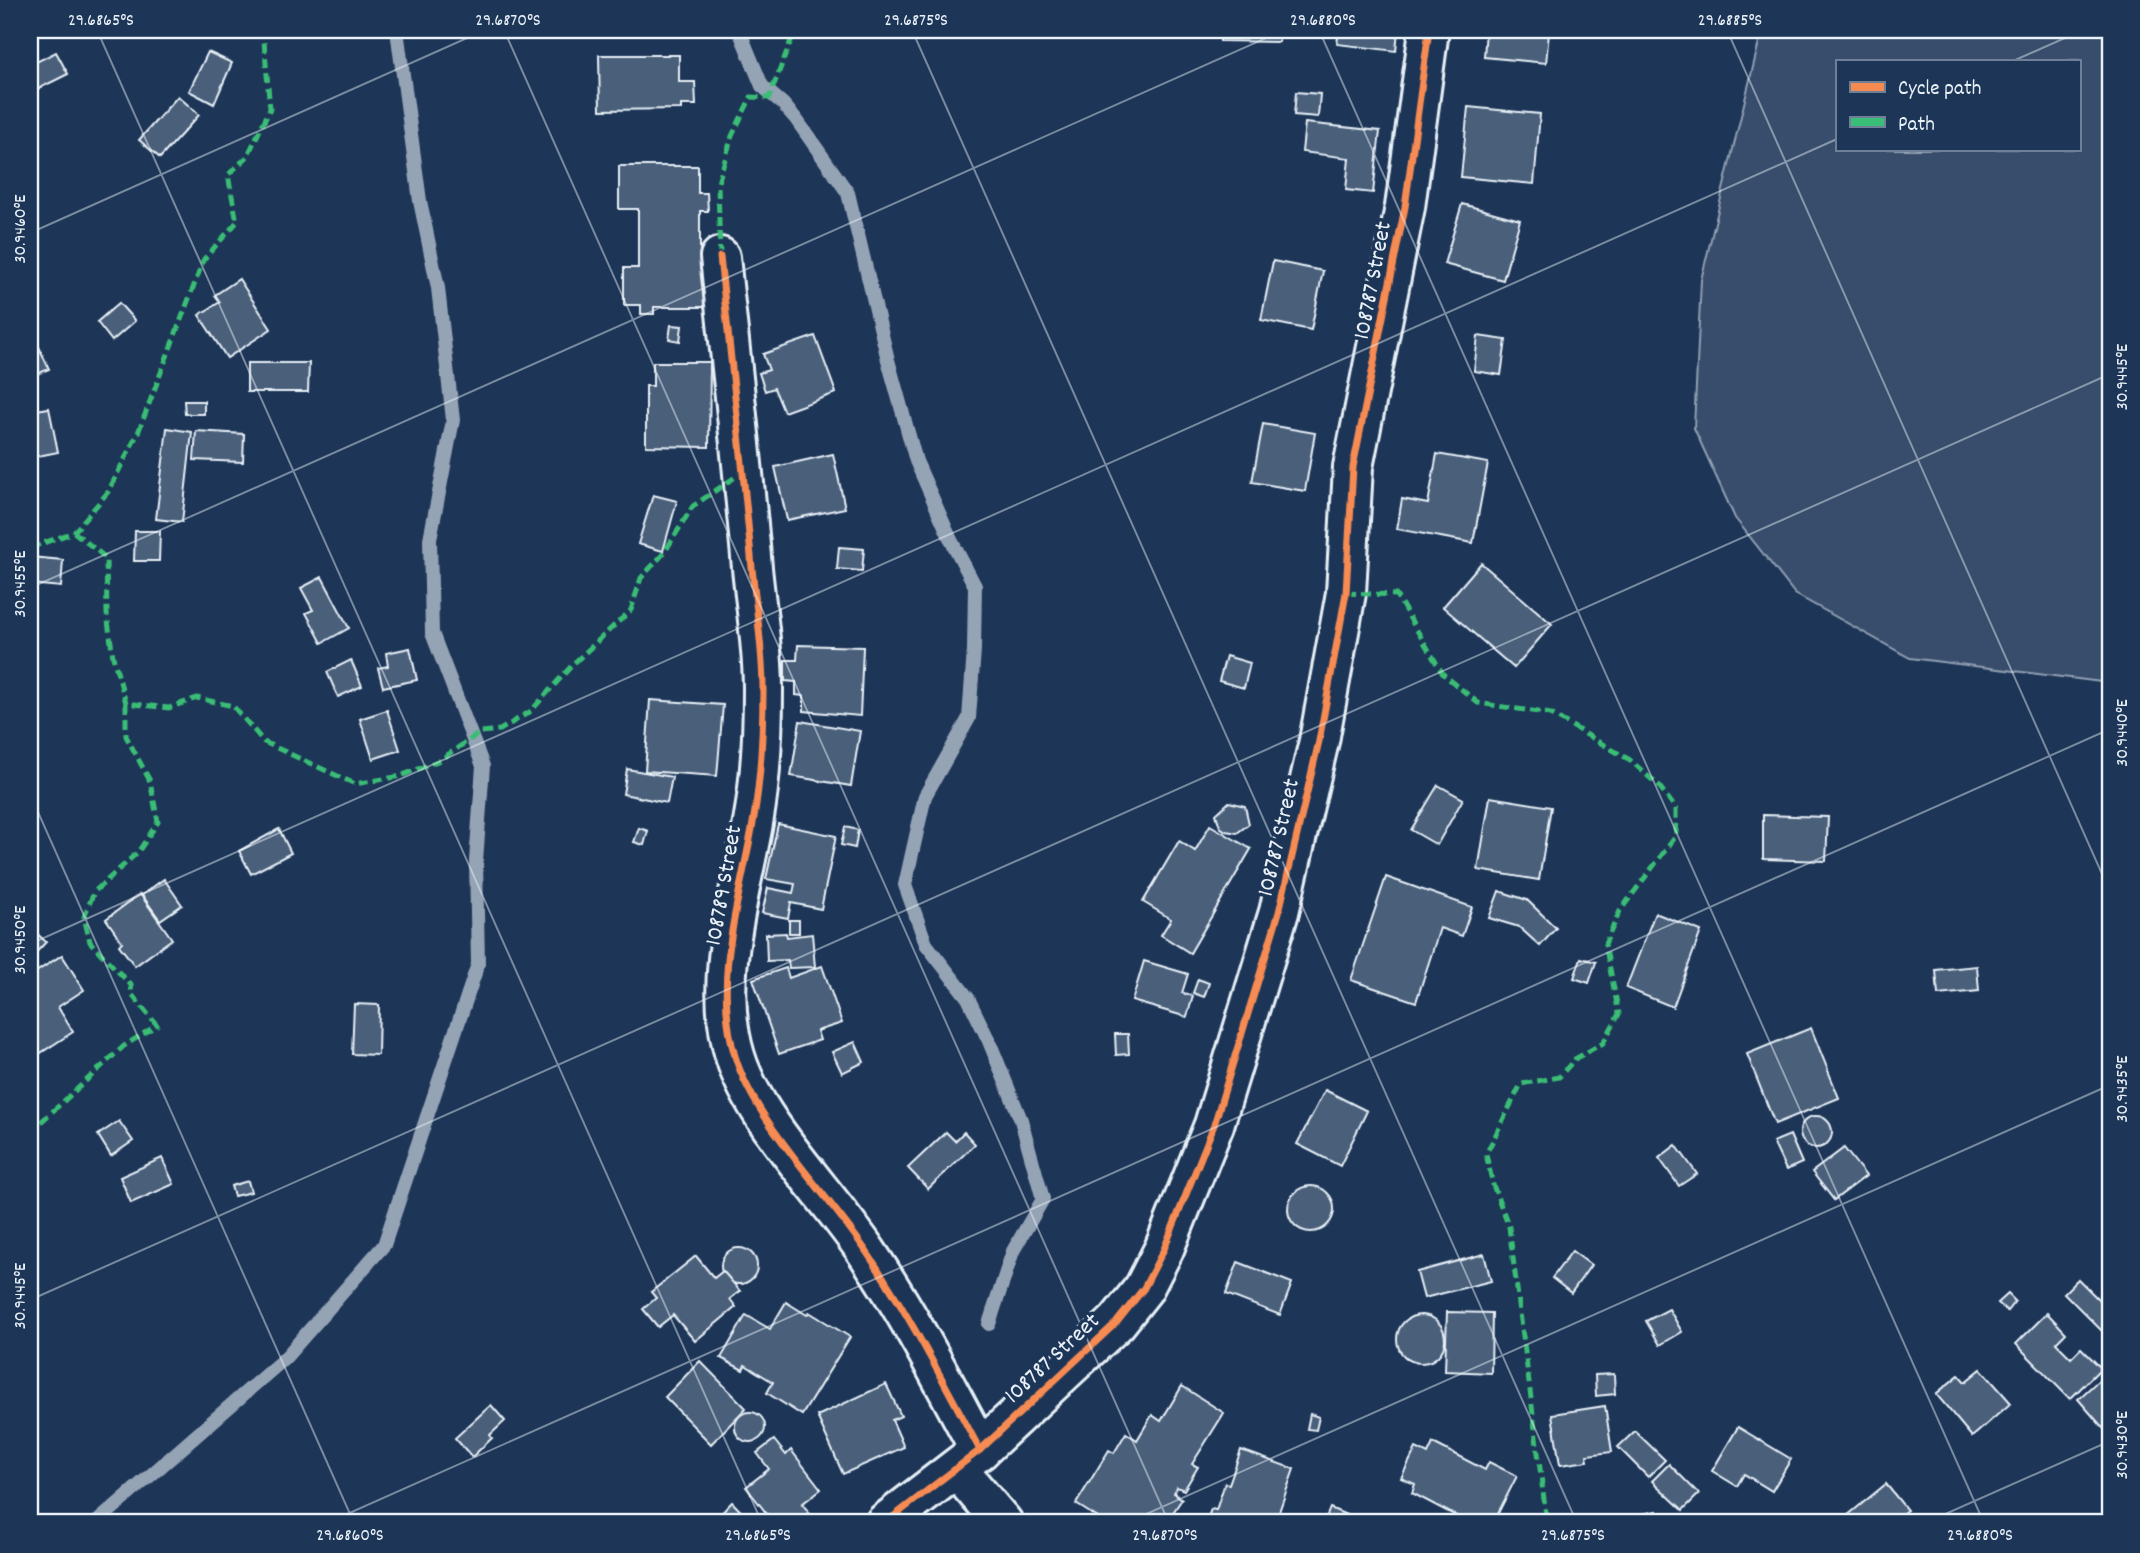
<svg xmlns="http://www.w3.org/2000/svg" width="2140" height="1553" viewBox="0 0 2140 1553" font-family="Dekko,sans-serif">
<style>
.green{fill:#374d6c;stroke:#909fb2;stroke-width:2;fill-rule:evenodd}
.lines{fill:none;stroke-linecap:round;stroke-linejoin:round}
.stream{stroke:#95a4b5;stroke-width:14}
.building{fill:#495e7a;stroke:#e8f1f8;stroke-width:2}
.street-casing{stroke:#e8f1f8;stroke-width:44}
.street{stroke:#1d3557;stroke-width:38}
.quiet{stroke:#3abd76;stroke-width:5;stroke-dasharray:10 5;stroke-linecap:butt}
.cycleway-casing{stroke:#1d3557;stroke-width:11}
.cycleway{stroke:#f68b52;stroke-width:7}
.ticks{fill:none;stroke:#e8f1f8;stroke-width:2;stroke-opacity:0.45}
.labels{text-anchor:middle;stroke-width:7;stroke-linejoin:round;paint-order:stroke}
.street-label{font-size:24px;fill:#e8f1f8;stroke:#1d3557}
.neatline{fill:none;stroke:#e8f1f8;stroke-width:2.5}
.ticks-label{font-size:18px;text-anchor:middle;fill:#e8f1f8}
</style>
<rect width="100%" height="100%" fill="#1d3557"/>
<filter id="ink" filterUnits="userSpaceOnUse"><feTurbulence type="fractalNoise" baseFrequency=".0143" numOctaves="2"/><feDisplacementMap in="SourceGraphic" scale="14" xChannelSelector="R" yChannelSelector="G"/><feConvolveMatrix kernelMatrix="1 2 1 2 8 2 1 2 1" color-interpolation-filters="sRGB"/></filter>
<g filter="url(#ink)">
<path class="green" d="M 1762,30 L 2110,30 L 2110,683 L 1910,658 L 1795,594 L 1735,518 L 1694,428 L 1701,280 ZM 1837,61 L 2079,61 L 2079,149 L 1837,149 Z"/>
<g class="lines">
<g class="stream">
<polyline points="739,30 762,86 783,104 796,119 848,193 888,360 916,461 951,540 975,586 974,650 969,718 925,796 905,885 926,944 968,998 989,1041 1021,1120 1043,1199 1013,1251 989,1324"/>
<polyline points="96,1523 285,1358 384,1245 478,964 476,861 483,766 432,633 430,539 453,420 438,288 420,201 397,30"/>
</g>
</g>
<g class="building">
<polygon points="1220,30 1279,30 1279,42 1220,41"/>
<polygon points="1339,30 1398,30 1396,51 1337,44"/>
<polygon points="1486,30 1549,33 1546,63 1484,57"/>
<polygon points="56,52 68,74 30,93 30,65"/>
<polygon points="208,52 232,63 214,104 189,91"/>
<polygon points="599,55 679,55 679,82 695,82 696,105 681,105 681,109 600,110"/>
<polygon points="1296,92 1320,94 1318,117 1294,115"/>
<polygon points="178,96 199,115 160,158 139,140"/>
<polygon points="1468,107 1540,114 1534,184 1461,177"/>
<polygon points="1305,123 1380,131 1373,193 1346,190 1349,158 1302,152"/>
<polygon points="619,166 698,166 698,193 707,193 708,211 700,211 700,269 712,270 712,307 654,307 654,314 641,314 641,305 624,305 624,268 638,268 638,209 619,209"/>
<polygon points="1462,204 1520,220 1503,280 1444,264"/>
<polygon points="1273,261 1323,271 1311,330 1261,320"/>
<polygon points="239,279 271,329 227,358 199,315 220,302 215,295"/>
<polygon points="119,303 135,321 112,341 97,322"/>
<polygon points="671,325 682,326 680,341 669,339"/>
<polygon points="815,336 836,393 784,412 774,388 765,391 759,373 769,370 763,354"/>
<polygon points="1478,336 1506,340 1501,375 1474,371"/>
<polygon points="39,347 49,369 30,377 30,351"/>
<polygon points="653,362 710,362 709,447 646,446 646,386 653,386"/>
<polygon points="247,363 309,363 308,392 247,392"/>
<polygon points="184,401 204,401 204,414 185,414"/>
<polygon points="49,408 58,452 33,457 30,442 30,411"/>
<polygon points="1263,424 1315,433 1305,491 1252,482"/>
<polygon points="167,428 192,432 182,522 156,519"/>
<polygon points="196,431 244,434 243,462 194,460"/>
<polygon points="833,454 845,508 787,520 775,467"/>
<polygon points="1437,454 1488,463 1473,543 1397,529 1402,499 1428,504"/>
<polygon points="653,495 677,501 663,551 638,544"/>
<polygon points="135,531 160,531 159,561 134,561"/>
<polygon points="839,547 864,549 862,571 837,569"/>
<polygon points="30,557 63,560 61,587 30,584"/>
<polygon points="1481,563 1552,624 1514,668 1443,607"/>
<polygon points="322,577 349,628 322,643 306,613 313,610 301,588"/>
<polygon points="798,645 863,647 860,716 804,711 804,696 796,695 796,682 785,681 785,660 797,660"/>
<polygon points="410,648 417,680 383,687 378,668 388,666 386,653"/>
<polygon points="1226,656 1250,663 1244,688 1219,681"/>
<polygon points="351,660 362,686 338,697 327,672"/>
<polygon points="650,700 723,705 717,776 645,771"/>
<polygon points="387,710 400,750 373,759 360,719"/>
<polygon points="800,721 860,731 851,786 791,776"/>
<polygon points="627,769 672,777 667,803 623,794"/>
<polygon points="1438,785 1463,799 1437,845 1411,830"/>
<polygon points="1490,797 1551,807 1539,880 1478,870"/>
<polygon points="1229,802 1245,806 1249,824 1237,833 1226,831 1220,827 1216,814"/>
<polygon points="1763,815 1828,817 1826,861 1763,859"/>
<polygon points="778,824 836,836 821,909 791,903 788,918 762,913 768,888 793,893 795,884 766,879"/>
<polygon points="1210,825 1251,849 1190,953 1161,935 1171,919 1143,902 1179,841 1195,851"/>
<polygon points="845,827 858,830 855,848 841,845"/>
<polygon points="639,828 648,831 644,845 634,842"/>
<polygon points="279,829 291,853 251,874 239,851"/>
<polygon points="1386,877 1472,907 1462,936 1440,928 1416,1002 1351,980"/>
<polygon points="164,879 182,905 160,920 142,895"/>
<polygon points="1499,891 1527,900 1556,928 1540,946 1519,927 1489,918"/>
<polygon points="140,894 172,939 135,966 119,945 122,942 106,919"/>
<polygon points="1655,913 1701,931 1673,1007 1626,988"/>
<rect x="789" y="920" width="10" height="13"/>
<polygon points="30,927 46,942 30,959"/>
<polygon points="786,933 787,937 812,934 815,967 789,968 788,960 767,961 766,934"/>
<polygon points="62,955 84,990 58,1007 73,1032 39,1054 30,1039 30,976"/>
<polygon points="1581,958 1596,962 1589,983 1574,978"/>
<polygon points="1144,961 1188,974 1182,993 1193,996 1187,1017 1132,1001"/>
<polygon points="822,966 842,1023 817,1031 820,1040 779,1054 753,979 786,968 789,978"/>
<polygon points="1977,966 1979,991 1938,995 1936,970"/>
<polygon points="1198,979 1209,983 1204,997 1193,993"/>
<polygon points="354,1004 379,1005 378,1055 352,1054"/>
<polygon points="1811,1028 1839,1098 1775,1124 1747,1054"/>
<polygon points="1115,1034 1128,1034 1129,1054 1116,1055"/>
<polygon points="855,1042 864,1062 842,1073 832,1052"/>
<polygon points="1325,1090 1367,1111 1340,1166 1297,1144"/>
<circle cx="1816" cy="1132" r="16"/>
<polygon points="119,1121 133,1141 111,1156 98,1135"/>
<polygon points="946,1132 955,1141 964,1132 975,1144 928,1189 908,1168"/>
<polygon points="1790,1135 1802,1163 1786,1170 1773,1142"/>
<polygon points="1676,1145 1697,1174 1679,1186 1659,1158"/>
<polygon points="1844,1148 1866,1176 1834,1200 1812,1172"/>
<polygon points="162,1158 174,1184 131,1203 120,1177"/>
<polygon points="248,1181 251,1192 234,1196 231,1186"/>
<circle cx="1311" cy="1209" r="23"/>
<circle cx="739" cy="1266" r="18"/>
<polygon points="1572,1251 1591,1265 1571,1293 1552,1278"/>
<polygon points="1484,1254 1491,1281 1424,1298 1417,1272"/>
<polygon points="696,1256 714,1278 723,1271 740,1291 730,1299 736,1307 695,1341 673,1315 658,1327 643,1309 656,1298 651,1292"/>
<polygon points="1238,1262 1292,1283 1280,1315 1226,1294"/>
<polygon points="2078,1279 2110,1311 2110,1324 2103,1332 2064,1293"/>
<polygon points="2008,1294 2015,1301 2007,1311 1998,1303"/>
<polygon points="786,1302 807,1315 809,1312 850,1337 802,1415 767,1393 773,1382 745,1365 743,1370 721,1358 746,1315 770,1329"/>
<polygon points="1669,1309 1682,1332 1660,1345 1646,1321"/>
<polygon points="1447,1312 1492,1313 1491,1373 1445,1371"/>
<polygon points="2047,1313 2066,1333 2056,1343 2071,1358 2081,1348 2101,1368 2070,1399 2016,1344"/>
<circle cx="1421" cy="1339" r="24"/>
<polygon points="700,1361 746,1408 711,1444 665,1397"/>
<polygon points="1981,1369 2011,1403 1972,1437 1936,1394 1959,1375 1965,1382"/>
<polygon points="2110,1370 2110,1436 2078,1399"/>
<polygon points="1614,1374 1615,1394 1596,1396 1595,1375"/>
<polygon points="886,1384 901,1416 892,1420 904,1447 843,1474 817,1416"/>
<polygon points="1182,1386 1224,1413 1192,1464 1198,1467 1184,1490 1177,1487 1174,1493 1182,1499 1166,1523 1156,1518 1153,1523 1106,1523 1076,1504 1109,1450 1114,1453 1126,1433 1137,1440 1152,1415 1161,1421"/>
<polygon points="491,1405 505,1421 490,1435 492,1438 472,1457 455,1438"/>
<polygon points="1605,1406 1612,1452 1587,1455 1588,1461 1560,1465 1552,1414"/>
<circle cx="750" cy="1427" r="15"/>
<polygon points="1310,1414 1319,1417 1316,1430 1307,1429"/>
<polygon points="1738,1427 1791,1459 1772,1491 1744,1474 1737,1486 1712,1471"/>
<polygon points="1635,1431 1665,1460 1648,1477 1618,1447"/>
<polygon points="774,1440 786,1455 791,1450 821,1489 802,1504 809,1512 795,1523 774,1523 746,1487 769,1469 757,1453"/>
<polygon points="1433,1443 1485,1470 1489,1462 1517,1476 1493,1523 1460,1523 1462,1519 1412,1493 1415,1484 1401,1478 1416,1448 1428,1454"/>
<polygon points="1241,1450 1294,1469 1275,1523 1206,1523 1211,1509 1216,1510 1225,1483 1229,1484"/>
<polygon points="1669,1464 1699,1494 1683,1510 1652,1481"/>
<polygon points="1886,1484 1907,1510 1890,1523 1845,1523 1842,1520"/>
<polygon points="732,1502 752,1523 718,1523 715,1520"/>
<polygon points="1330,1508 1365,1523 1324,1523"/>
<polygon points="1657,1511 1659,1523 1622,1523 1621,1518"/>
</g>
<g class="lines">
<g class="street-casing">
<g id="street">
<path d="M 720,257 C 731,361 743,464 752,568 C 756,608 763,649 763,689 C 763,734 761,779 753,823 C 740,898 712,980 735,1056 C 754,1121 827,1193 866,1251 C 909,1314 944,1383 980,1450"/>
<polyline points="957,1469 1003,1523"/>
<polyline points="885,1523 980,1450 1117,1322 1144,1288 1164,1249 1214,1125 1279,912 1319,741 1346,593 1353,467 1405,207 1429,30"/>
</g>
</g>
<use href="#street" class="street"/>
<g class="quiet">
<polyline points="720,257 718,183 732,136 751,97 769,98 795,30"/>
<polyline points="74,532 106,558 107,614 113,657 126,703 169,708 197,698 233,706 264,742 355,784 401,776 440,760 481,732 500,730 531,711 574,663 631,610 641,578 664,553 693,506 744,471"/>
<polyline points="30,544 38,545 74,532 108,492 138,433 204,259 237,222 228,175 247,157 270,109 263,30"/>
<polyline points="1346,593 1396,595 1443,674 1478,703 1551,714 1630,760 1659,786 1676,809 1676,836 1620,911 1605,944 1619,1014 1603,1043 1575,1059 1559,1077 1521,1084 1486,1154 1493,1185 1509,1227 1547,1523"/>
<polyline points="30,1132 124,1046 157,1025 132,995 131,985 90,942 84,917 94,892 138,852 158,822 150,781 126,736 126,703"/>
</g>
<g class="cycleway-casing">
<g id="cycleway">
<path d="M 720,257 C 731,361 743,464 752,568 C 756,608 763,649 763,689 C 763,734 761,779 753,823 C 740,898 712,980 735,1056 C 754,1121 827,1193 866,1251 C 909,1314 944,1383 980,1450"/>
<polyline points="885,1523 980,1450 1117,1322 1144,1288 1164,1249 1214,1125 1279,912 1319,741 1346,593 1353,467 1405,207 1429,30"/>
</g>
</g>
<use href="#cycleway" class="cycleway"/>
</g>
</g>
<path class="ticks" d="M 97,30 L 762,1523M 504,30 L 1169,1523M 912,30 L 1577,1523M 1319,30 L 1984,1523M 1727,30 L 2110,892M 2013,61 L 2083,30M 30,233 L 485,30M 30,588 L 1284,30M 30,794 L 354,1523M 30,944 L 1837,139M 30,1300 L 2110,374M 327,1523 L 2110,729M 1126,1523 L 2110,1085M 1925,1523 L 2110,1441"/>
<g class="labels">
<g class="street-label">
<text transform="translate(1371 280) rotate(-79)" y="8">108787 Street</text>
<text transform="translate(1277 837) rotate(-77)" y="8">108787 Street</text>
<text transform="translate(722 885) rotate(-80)" y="8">108789 Street</text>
<text transform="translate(1051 1357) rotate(-43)" y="8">108787 Street</text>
</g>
</g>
<rect width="2140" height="1553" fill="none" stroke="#1d3557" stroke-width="77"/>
<rect x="1836" y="60" width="245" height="91" fill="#1d3557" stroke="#6e8097" stroke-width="2"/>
<rect x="1850" y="82" width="35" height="10" fill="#f68b52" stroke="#6e8097" stroke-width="2"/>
<text x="1898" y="94" font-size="21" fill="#e8f1f8">Cycle path</text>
<rect x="1850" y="117" width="35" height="10" fill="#3abd76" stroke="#6e8097" stroke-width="2"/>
<text x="1898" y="130" font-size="21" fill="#e8f1f8">Path</text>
<rect x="38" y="38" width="2064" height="1476" class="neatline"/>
<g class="ticks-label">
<text x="101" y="25">29.6865°S</text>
<text x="508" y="25">29.6870°S</text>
<text x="916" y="25">29.6875°S</text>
<text x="1323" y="25">29.6880°S</text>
<text x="1730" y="25">29.6885°S</text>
<text transform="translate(19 229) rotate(-90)" y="6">30.9460°E</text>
<text transform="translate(2121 377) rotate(-90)" y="6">30.9445°E</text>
<text transform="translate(19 584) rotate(-90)" y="6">30.9455°E</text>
<text transform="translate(2121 733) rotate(-90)" y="6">30.9440°E</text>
<text transform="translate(19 940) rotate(-90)" y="6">30.9450°E</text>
<text transform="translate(2121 1089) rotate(-90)" y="6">30.9435°E</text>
<text transform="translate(19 1296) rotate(-90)" y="6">30.9445°E</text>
<text transform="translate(2121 1445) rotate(-90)" y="6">30.9430°E</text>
<text x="350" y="1540">29.6860°S</text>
<text x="758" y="1540">29.6865°S</text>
<text x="1165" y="1540">29.6870°S</text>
<text x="1573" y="1540">29.6875°S</text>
<text x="1980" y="1540">29.6880°S</text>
</g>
</svg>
